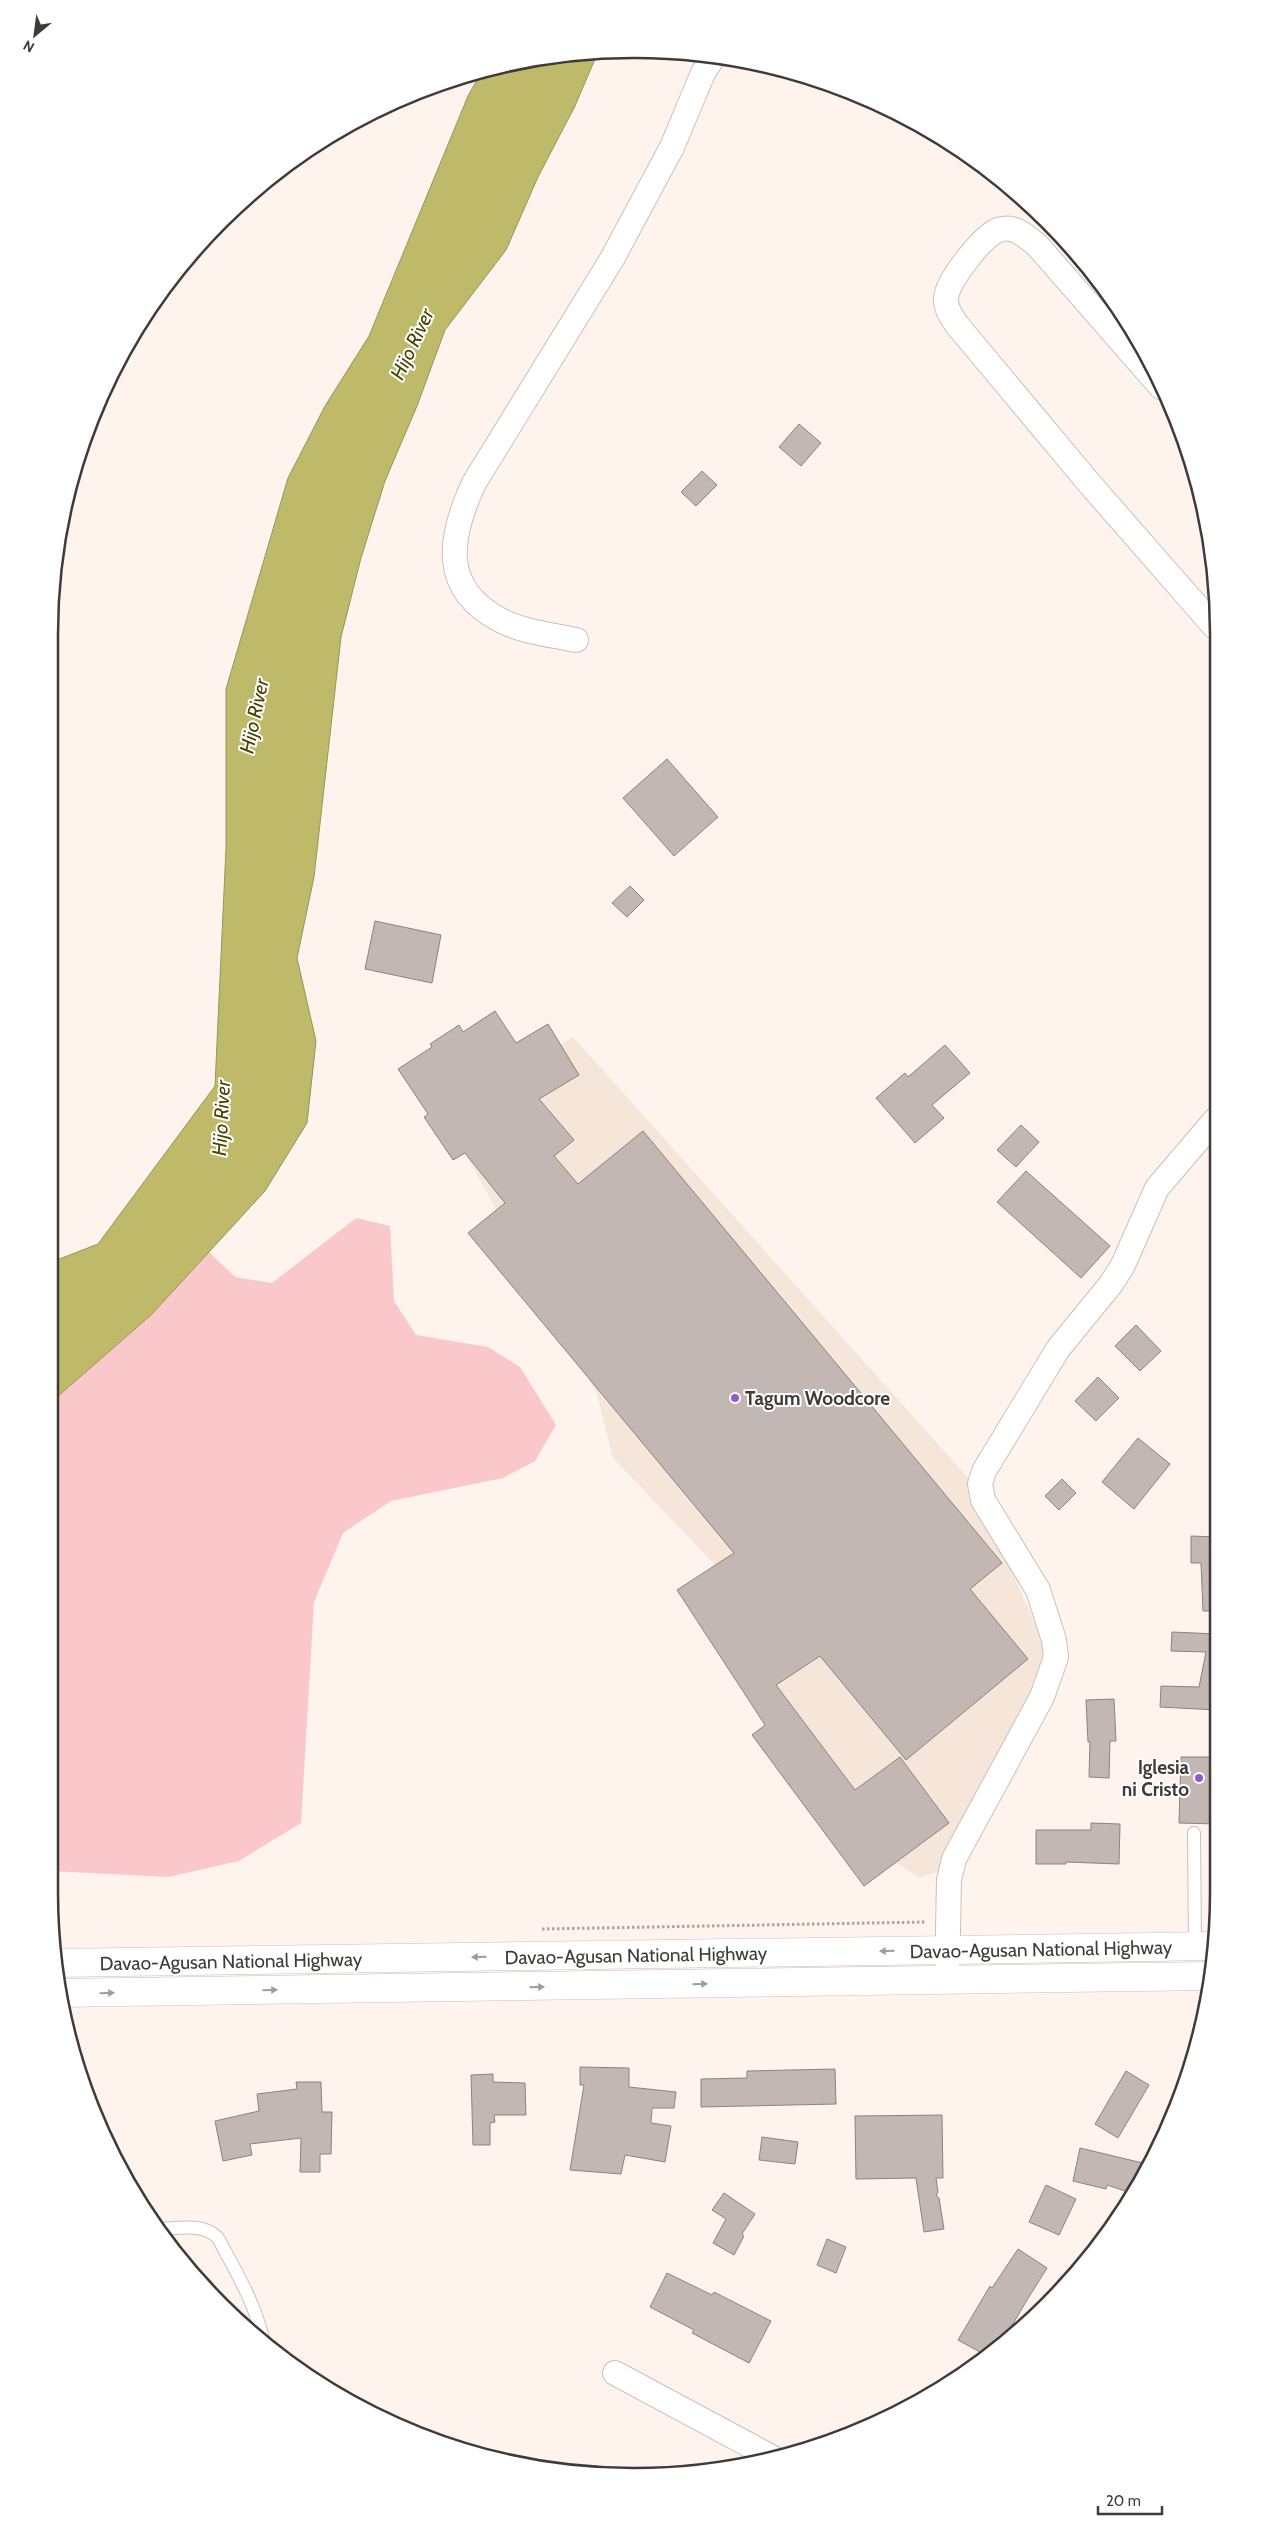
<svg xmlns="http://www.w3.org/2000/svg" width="1268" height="2526" viewBox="0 0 1268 2526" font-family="Cabin,sans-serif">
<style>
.built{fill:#f6e6da}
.green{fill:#fac7ca}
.water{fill:#bfba69;stroke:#99945b}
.building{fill:#c3b7b4;stroke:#8c827f}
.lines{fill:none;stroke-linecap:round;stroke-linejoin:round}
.lane-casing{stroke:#c9c0b9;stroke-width:14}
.street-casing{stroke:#c9c0b9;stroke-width:26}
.highway-casing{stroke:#c9c0b9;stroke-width:29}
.path{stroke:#aba49f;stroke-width:3;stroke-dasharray:2.5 2.5;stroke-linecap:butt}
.lane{stroke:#fff;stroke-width:12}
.street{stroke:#fff;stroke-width:24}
.highway{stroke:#fff;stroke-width:28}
.oneway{fill:#9f9d9c}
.poi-dot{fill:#9558cf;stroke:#fff;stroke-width:2}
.labels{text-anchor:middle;stroke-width:4;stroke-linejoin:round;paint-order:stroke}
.poi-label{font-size:19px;font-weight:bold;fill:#3f3b39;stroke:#fff;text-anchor:start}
.street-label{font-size:19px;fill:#3f3b39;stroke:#fff}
.water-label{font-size:20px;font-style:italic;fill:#494401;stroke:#fff}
.rim{fill:none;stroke:#3f3b39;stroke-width:2.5}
</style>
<rect width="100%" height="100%" fill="#fef4ed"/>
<polygon class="built" points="573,1037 971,1481 1052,1661 943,1869 920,1878 881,1853 781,1746 737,1588 613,1458 597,1394 446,1118"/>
<polygon class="green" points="356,1218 390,1226 394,1301 416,1335 488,1347 520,1367 556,1425 535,1461 503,1478 391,1501 343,1533 314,1602 301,1823 239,1861 168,1877 49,1871 49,1404 151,1315 209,1252 235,1277 272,1283"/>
<polygon class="water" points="598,52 575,106 538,177 506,250 445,330 417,406 385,481 361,558 341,637 314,877 297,958 316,1041 307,1123 265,1191 209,1252 151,1315 49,1404 49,1263 98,1244 215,1086 226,848 226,689 288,478 325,406 369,336 468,96 482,71 557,54"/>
<g class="building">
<polygon points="799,424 821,443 801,466 779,447"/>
<polygon points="702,471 717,485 696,506 681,492"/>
<polygon points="667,759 718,817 674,856 623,798"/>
<polygon points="630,886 644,900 627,917 612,903"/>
<polygon points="375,921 441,935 432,983 365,969"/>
<polygon points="495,1011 516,1043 548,1024 579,1075 539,1099 574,1140 554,1156 578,1184 643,1131 1002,1563 970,1589 1028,1659 906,1760 820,1656 776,1685 855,1790 900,1757 949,1823 864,1886 752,1735 765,1725 677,1590 734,1553 468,1233 505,1203 465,1153 453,1160 424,1117 428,1114 398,1069 432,1047 430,1044 459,1025 463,1032"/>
<polygon points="945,1045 970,1073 932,1105 944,1118 915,1143 876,1098 905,1073 908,1077"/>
<polygon points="1021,1125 1039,1142 1016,1167 997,1150"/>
<polygon points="1026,1171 1110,1246 1081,1278 997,1202"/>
<polygon points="1136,1325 1161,1351 1140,1371 1115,1346"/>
<polygon points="1098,1377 1119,1398 1096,1421 1075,1401"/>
<polygon points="1138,1438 1170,1464 1134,1509 1102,1482"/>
<polygon points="1062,1479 1076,1493 1059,1510 1045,1496"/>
<polygon points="1191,1536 1217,1537 1217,1611 1203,1611 1201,1563 1191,1563"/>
<polygon points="1172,1632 1217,1634 1217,1710 1160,1707 1161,1686 1199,1687 1206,1652 1171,1651"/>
<polygon points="1114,1699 1116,1741 1110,1741 1109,1778 1089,1777 1090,1742 1088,1742 1086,1700"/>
<polygon points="1181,1757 1218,1757 1217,1824 1179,1823"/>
<polygon points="1091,1823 1120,1824 1119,1864 1066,1862 1066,1864 1036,1864 1036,1830 1091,1830"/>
<polygon points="580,2067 629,2068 629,2087 676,2092 674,2108 652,2108 651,2123 671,2126 665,2162 625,2155 621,2174 570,2170 584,2085 580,2085"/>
<polygon points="835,2069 836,2104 701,2107 701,2079 747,2078 747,2071"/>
<polygon points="1126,2071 1149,2085 1118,2138 1095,2124"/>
<polygon points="493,2074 493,2082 525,2083 526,2115 494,2115 495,2122 490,2123 490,2145 473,2145 471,2075"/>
<polygon points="296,2082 321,2082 322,2112 332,2112 331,2154 320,2154 320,2172 300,2172 301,2138 250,2144 252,2155 223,2161 215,2121 259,2111 257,2094 297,2089"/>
<polygon points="942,2115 943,2178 936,2178 938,2192 936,2196 939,2198 944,2229 924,2232 916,2178 856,2179 855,2116"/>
<polygon points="762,2137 798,2142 795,2164 759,2160"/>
<polygon points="1080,2148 1151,2165 1134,2194 1107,2185 1106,2189 1073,2181"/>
<polygon points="1046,2185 1076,2199 1059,2235 1029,2222"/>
<polygon points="724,2193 755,2214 742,2234 744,2236 734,2255 713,2243 726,2219 712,2210"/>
<polygon points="827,2239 846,2247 836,2273 817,2265"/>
<polygon points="1018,2249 1047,2268 1027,2300 1007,2334 1009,2335 1004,2345 989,2357 958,2340 990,2286 992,2288"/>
<polygon points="667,2273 712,2295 714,2292 771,2321 749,2363 692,2333 694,2330 650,2307"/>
</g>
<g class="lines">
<g class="lane-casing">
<g id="lane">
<polyline points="1194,1833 1195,1946"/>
<polyline points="59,2001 63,2019"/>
<path d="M 157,2229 C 177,2229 203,2222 218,2238 C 236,2272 257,2306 264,2344"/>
</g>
</g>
<g class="street-casing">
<g id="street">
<path d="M 1161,387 L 1037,245 C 1029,239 1021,231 1011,229 C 1007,228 999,229 996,231 C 981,239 947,281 946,298 C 945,309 952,317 957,325 L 1089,483 L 1214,626"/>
<path d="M 576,640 C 553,635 524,632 502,621 C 439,589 449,537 474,483 L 612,259 L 672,147 L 703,73 L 713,57"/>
<polyline points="947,1981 949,1880 954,1859 1042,1697 1056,1657 1054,1640 1038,1590 983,1500 980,1484 984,1471 1058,1349 1111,1284 1123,1265 1157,1188 1216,1119"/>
<polyline points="615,2373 775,2459"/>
</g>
</g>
<g class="highway-casing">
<g id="highway">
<polyline points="56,1963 1215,1946"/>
<polyline points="59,1993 1210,1976"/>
</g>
</g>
<polyline class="path" points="542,1929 926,1922"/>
<use href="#lane" class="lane"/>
<use href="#street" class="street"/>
<use href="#highway" class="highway"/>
</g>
<defs><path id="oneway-solid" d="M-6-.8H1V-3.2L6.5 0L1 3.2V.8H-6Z" transform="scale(1.25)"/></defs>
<g class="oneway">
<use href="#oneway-solid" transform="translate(887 1951) rotate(179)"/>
<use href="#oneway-solid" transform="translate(479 1957) rotate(179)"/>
<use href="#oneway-solid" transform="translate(700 1984) rotate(-1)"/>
<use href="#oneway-solid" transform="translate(537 1987) rotate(-1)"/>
<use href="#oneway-solid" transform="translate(270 1990) rotate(-1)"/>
<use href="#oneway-solid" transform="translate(107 1993) rotate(-1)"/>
</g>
<g class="poi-dot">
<circle cx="735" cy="1398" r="5"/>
<circle cx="1199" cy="1778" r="5"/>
</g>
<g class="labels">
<g class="poi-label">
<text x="745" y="1405">Tagum Woodcore</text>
<text x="1189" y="1774" text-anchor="end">Iglesia<tspan x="1189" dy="22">ni Cristo</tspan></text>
</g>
<g class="street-label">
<text transform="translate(1041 1949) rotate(-1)" y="7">Davao-Agusan National Highway</text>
<text transform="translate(636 1955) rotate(-1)" y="7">Davao-Agusan National Highway</text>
<text transform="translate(231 1961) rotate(-1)" y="7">Davao-Agusan National Highway</text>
</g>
<g class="water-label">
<text transform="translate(412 344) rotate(-65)" y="7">Hijo River</text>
<text transform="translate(254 716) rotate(-78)" y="7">Hijo River</text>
<text transform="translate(221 1118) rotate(-87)" y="7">Hijo River</text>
</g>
</g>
<path d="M0 0H1268V2526H0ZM634 58H634A576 576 0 0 1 1210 634V1892A576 576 0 0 1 634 2468H634A576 576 0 0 1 58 1892V634A576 576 0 0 1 634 58Z" fill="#fff" fill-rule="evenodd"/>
<path class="rim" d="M634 58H634A576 576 0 0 1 1210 634V1892A576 576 0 0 1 634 2468H634A576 576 0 0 1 58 1892V634A576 576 0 0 1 634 58Z"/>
<g transform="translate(35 35) rotate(209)" stroke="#ffffff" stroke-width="4" paint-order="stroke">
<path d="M0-4L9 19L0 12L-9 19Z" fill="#3f3b39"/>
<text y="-8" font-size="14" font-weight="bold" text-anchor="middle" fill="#3f3b39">N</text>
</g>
<path d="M1098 2506v8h64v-8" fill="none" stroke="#3f3b39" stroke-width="2.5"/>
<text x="1106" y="2506" font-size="15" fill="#3f3b39" stroke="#ffffff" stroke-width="4" paint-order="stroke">20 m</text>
</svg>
